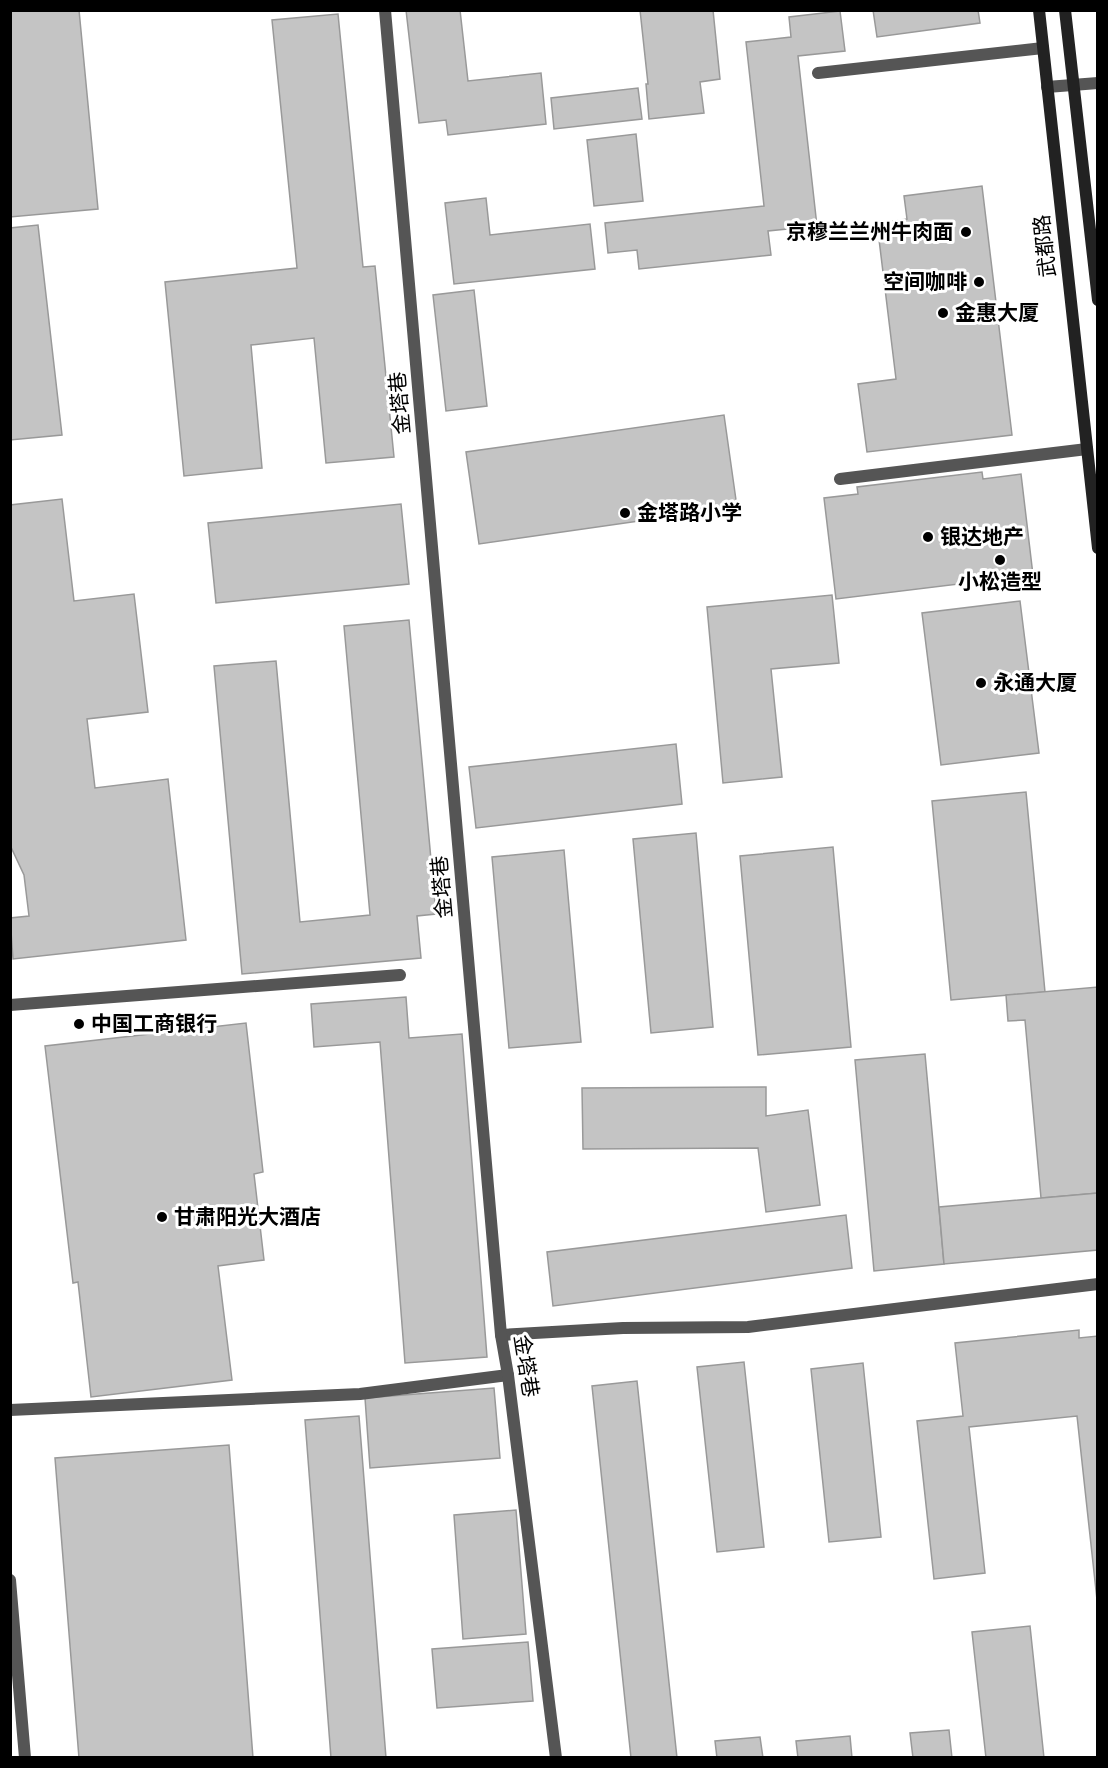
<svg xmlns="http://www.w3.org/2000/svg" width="1108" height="1768" viewBox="0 0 1108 1768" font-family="'Fira Sans','Noto Sans SC',sans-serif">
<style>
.building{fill:#c4c4c4;stroke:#999;stroke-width:1.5}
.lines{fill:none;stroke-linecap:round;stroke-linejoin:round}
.service{stroke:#555;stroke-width:12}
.minor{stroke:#555;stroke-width:12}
.secondary{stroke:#222;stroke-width:12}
.poi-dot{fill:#000;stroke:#fff;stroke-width:2}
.labels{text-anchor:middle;stroke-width:6;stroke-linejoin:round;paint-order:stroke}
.poi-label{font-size:21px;font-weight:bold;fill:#000;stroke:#fff;text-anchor:start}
.street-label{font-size:21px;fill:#000;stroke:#fff}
</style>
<rect width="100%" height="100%" fill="#fff"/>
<g class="building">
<polygon points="10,10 79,10 98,209 10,217"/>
<polygon points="406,10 460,10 468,81 541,73 546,124 448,135 446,120 419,123"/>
<polygon points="640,10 713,10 720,79 700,82 704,113 649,119 646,84 648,84"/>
<polygon points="873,10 978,10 980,23 877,37"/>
<polygon points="840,11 845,51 798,56 817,226 768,231 771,255 639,269 637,250 608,253 605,223 764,206 746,42 791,37 789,17"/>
<polygon points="338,14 363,267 375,266 394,457 326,463 314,338 251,345 262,468 184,476 165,282 297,268 272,20"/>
<polygon points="638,88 642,119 554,129 551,98"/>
<polygon points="636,134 643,201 594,206 587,140"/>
<polygon points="982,186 1012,435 867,452 858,384 896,379 877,223 907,219 904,196"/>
<polygon points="486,198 490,235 590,224 595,269 454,284 445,203"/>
<polygon points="38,225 62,435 10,440 10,228"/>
<polygon points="474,290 487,406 446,411 433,295"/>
<polygon points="724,415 737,507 479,544 466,452"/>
<polygon points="982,472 983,479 1021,474 1033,575 836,599 824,498 858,494 857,487"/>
<polygon points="62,499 74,601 134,594 148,712 87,719 95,788 168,779 186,940 13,959 10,918 29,916 24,875 10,845 10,505"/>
<polygon points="401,504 409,584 216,603 208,523"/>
<polygon points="832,595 839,663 771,669 782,777 723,783 707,607"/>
<polygon points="1020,601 1039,753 941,765 922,613"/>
<polygon points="409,620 436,914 417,916 421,958 242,974 214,666 276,661 300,922 370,915 344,626"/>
<polygon points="676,744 682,804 476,828 469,767"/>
<polygon points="1026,792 1045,992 951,1000 932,801"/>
<polygon points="696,833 713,1027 651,1033 633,839"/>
<polygon points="833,847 851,1047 758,1055 740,856"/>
<polygon points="564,850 581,1042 509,1048 492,857"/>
<polygon points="1098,987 1098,1193 1041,1198 1025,1020 1008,1021 1006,995"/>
<polygon points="406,997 409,1038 462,1034 487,1357 405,1363 380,1042 314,1047 311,1004"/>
<polygon points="246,1023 263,1172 254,1174 264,1260 218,1266 232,1380 91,1397 78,1282 73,1283 45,1046"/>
<polygon points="925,1054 944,1264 874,1271 855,1060"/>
<polygon points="766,1087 766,1116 808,1110 820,1205 766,1212 758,1148 583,1149 582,1088"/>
<polygon points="1098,1193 1098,1250 944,1264 939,1207"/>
<polygon points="846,1215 852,1268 553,1306 547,1252"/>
<polygon points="1079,1330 1079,1338 1098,1336 1098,1609 1077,1416 969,1427 985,1573 934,1579 917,1421 963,1416 955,1343"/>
<polygon points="744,1362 764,1547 717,1552 697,1367"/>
<polygon points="863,1363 881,1537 829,1542 811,1369"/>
<polygon points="637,1381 677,1758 631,1758 592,1386"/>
<polygon points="494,1388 500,1458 370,1468 365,1398"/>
<polygon points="359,1416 386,1758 331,1758 305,1420"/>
<polygon points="229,1445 253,1758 79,1758 55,1458"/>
<polygon points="516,1510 526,1634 463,1639 454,1515"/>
<polygon points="1030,1626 1044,1758 986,1758 972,1632"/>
<polygon points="528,1642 533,1701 437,1708 432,1649"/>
<polygon points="949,1730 952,1758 913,1758 910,1733"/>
<polygon points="850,1736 852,1758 798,1758 796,1741"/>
<polygon points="760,1737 763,1758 717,1758 715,1741"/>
</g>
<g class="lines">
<g class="service">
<polyline points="818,73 1043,48"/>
<polyline points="1047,87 1098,83"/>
<polyline points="840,479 1087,449"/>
<polyline points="10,1005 400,975"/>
<polyline points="501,1335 623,1328 748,1327 1098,1284"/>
<polyline points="10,1410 360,1394 508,1375"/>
</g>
<g class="minor">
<polyline points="385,10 501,1335 508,1375 556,1758"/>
<polyline points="10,1580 25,1758"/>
</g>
<g class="secondary">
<polyline points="1039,10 1098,548"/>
<polyline points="1065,10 1098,300"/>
</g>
</g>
<g class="poi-dot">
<circle cx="966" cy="232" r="6"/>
<circle cx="979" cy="282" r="6"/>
<circle cx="943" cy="313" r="6"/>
<circle cx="625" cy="513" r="6"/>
<circle cx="928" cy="537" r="6"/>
<circle cx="1000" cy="560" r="6"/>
<circle cx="981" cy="683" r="6"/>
<circle cx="79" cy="1024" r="6"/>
<circle cx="162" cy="1217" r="6"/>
</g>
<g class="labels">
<g class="poi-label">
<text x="954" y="239" text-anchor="end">京穆兰兰州牛肉面</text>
<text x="967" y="289" text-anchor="end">空间咖啡</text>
<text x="955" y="320">金惠大厦</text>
<text x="637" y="520">金塔路小学</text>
<text x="940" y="544">银达地产</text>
<text x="1000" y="589" text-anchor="middle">小松造型</text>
<text x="993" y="690">永通大厦</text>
<text x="91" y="1031">中国工商银行</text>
<text x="174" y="1224">甘肃阳光大酒店</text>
</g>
<g class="street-label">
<text transform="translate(1045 246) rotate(-96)" y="7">武都路</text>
<text transform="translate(400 403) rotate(-95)" y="7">金塔巷</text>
<text transform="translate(442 887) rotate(-95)" y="7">金塔巷</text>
<text transform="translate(526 1366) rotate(81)" y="7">金塔巷</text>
</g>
</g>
<rect width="1108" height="1768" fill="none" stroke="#000000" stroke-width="24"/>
</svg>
